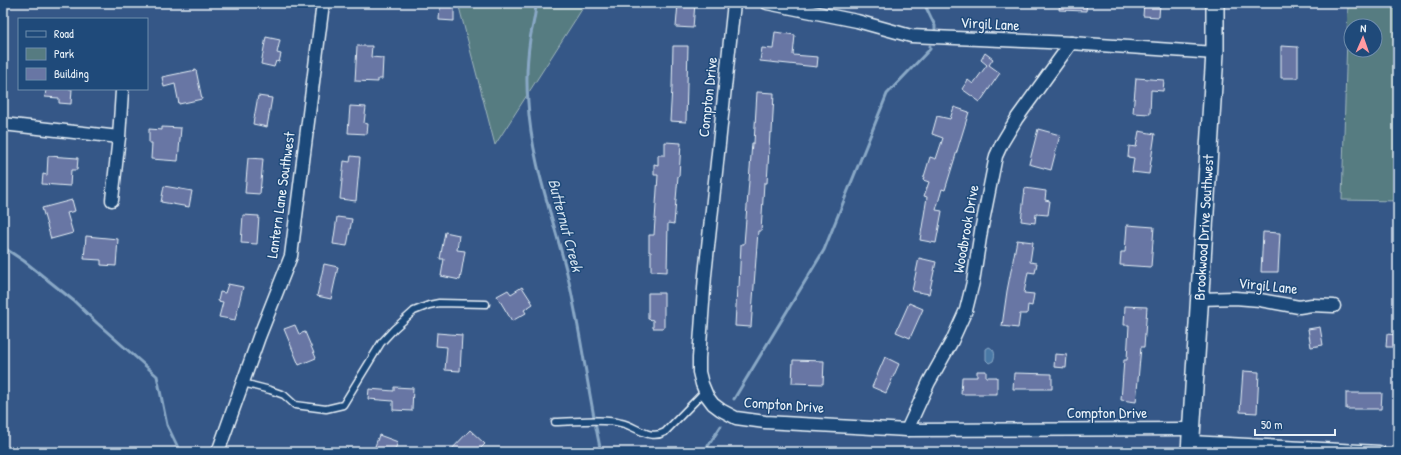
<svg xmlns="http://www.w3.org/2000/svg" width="1401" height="455" viewBox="0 0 1401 455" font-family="'Patrick Hand',sans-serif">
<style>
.green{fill:#567b81;stroke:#9fb6bc;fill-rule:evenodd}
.water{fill:#4978a5;stroke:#89a8c6}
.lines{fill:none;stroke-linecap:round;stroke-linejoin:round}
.stream{stroke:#89a8c6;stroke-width:3}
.building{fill:#6876a4;stroke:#e8f1f8}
.lane-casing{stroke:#e8f1f8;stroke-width:9}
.street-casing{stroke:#e8f1f8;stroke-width:15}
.secondary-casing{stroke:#e8f1f8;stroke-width:20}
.lane{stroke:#1f4a7a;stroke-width:6}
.street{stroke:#1f4a7a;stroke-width:12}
.secondary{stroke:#1f4a7a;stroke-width:17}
.labels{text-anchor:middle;stroke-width:3;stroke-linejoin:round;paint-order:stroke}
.street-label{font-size:15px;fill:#e8f1f8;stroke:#1f4a7a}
.water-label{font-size:16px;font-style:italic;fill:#d0dfec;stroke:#1f4a7a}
</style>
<rect width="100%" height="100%" fill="#355787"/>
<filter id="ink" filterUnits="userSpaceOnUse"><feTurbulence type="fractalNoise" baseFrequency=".025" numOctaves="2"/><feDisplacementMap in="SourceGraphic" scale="8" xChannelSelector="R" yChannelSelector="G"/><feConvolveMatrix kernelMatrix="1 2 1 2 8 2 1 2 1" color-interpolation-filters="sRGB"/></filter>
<g filter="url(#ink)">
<g class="green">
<polygon points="458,3 586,3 495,145"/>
<path d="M 1348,3 L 1398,3 L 1398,201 L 1342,200 ZM 1351,26 L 1375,26 L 1375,50 L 1351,50 Z"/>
</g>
<path class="water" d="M 989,347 C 996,350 995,356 993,361 L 989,363 L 986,360 L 986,349 Z"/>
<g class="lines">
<g class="stream">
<path d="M 536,3 C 536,15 532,27 530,39 C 527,60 526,82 528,102 C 531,161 553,217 567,273 C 581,332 588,393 601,452"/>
<polyline points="924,3 935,26 935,29"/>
<polyline points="3,247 24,261 74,301 97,323 157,376 167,425 180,452"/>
<polyline points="734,399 824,250 887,94 930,49 930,46"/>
<polyline points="704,452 721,426"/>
</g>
</g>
<g class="building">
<polygon points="678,3 695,3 693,28 676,27"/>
<polygon points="1060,3 1087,3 1086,11 1059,10"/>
<polygon points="1144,3 1160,3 1159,17 1143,16"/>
<polygon points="440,5 454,6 454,21 439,20"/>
<polygon points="775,32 795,35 793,55 818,57 817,67 760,61 762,48 773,49"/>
<polygon points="266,37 280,40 277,53 281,54 279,62 276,61 274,67 261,64"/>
<polygon points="357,46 372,46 371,57 383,58 382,79 378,79 378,82 355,81"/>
<polygon points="673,46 688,46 686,122 670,121 672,87"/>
<polygon points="1281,46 1298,47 1298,78 1281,78"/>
<polygon points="985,53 993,59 989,65 1000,73 980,102 962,89 968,80 973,84 987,65 981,60"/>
<polygon points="196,70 202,99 179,104 175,84 164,87 162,77"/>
<polygon points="1136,78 1164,80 1163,91 1151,90 1150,114 1133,113"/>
<polygon points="46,89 72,89 71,104 59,103 59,98 45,97"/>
<polygon points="757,92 774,93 772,133 770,133 767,183 764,183 761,231 758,231 751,327 735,326 737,287 739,287 741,244 744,244 752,143 754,143"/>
<polygon points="258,96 272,98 267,127 253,124"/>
<polygon points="350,106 366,107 364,123 368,124 367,134 348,133"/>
<polygon points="954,107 969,112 945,190 942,189 936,210 942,211 936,243 920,240 927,197 924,196 929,182 923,180 930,157 936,159 943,138 932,134 937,116 950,119"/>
<polygon points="162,127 181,128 178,161 151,159 152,143 149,143 149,129 162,130"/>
<polygon points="1038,129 1060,135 1051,170 1029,164"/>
<polygon points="1139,131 1155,134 1149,174 1132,172 1134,158 1128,157 1129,146 1136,147"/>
<polygon points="665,142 681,143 679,176 678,176 674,224 668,223 667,272 651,271 651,252 649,252 649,235 654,235 658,175 654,175 654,164 658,165 658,155 665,155"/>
<polygon points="48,156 78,158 77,170 71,170 70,186 42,184 43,174 47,175"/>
<polygon points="351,156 360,157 356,201 340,199 344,161 350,162"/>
<polygon points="248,158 263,159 260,194 245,193"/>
<polygon points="164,186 192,191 189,207 161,202"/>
<polygon points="1025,188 1046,191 1045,200 1050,201 1048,215 1036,214 1035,223 1021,221"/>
<polygon points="72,200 75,211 67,213 73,233 51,239 42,208"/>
<polygon points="243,215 259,216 257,244 241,243"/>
<polygon points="337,217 352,219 347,246 333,244"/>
<polygon points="1127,225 1154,227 1151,267 1120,265 1121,252 1125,252"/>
<polygon points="445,232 459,235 457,250 465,251 460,280 441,276 444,259 440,259"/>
<polygon points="1263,232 1280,233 1278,272 1261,272"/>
<polygon points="86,236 118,239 116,266 101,265 101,260 84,259"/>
<polygon points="1017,240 1033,242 1030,262 1037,263 1035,273 1028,272 1024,293 1034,294 1032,306 1028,305 1027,314 1020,314 1018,328 1002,326 1007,291"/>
<polygon points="919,258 936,262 929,294 912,291"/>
<polygon points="324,264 338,267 331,299 317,296"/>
<polygon points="228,284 243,287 235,320 219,317 223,302 218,301 220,292 225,293"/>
<polygon points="522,287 533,304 524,310 526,313 512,321 497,296 508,290 511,294"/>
<polygon points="648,293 664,293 664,328 653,328 653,320 648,319"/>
<polygon points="909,303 923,309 910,338 896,332"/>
<polygon points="1125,306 1147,307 1144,347 1141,347 1136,402 1121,400 1124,360 1127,360 1129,325 1124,325"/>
<polygon points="295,325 299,334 305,332 316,358 299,365 284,329"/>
<polygon points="1320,327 1323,345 1311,347 1308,329"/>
<polygon points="437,333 462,335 460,371 445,370 447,347 436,346"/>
<polygon points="1387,334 1398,335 1398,347 1386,347"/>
<polygon points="1055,354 1067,355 1066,368 1054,367"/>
<polygon points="885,357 899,364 886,393 872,387"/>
<polygon points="793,360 824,361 823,384 792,383"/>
<polygon points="977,371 986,371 986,377 997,377 997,394 961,394 962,377 977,377"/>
<polygon points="1243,371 1259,372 1257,413 1240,412"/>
<polygon points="1014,373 1052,374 1052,389 1013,389"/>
<polygon points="394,387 413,388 412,411 393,410 393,401 368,399 369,389 394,391"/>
<polygon points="1346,393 1382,393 1381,409 1346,409"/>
<polygon points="470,430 485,444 477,452 449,452"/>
<polygon points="379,435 398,442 394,452 373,452"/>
</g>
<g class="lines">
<g class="lane-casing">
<g id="lane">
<polyline points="243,383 270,390 284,395 295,405 326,409 343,405 381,343 394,329 414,311 429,305 439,303 486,304"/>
<path d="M 555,422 C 574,422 603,418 621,423 C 636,426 649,441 665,432 L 705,391"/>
</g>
</g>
<g class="street-casing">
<g id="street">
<polyline points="734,3 705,275 699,358 699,372 702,384 707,396 713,404 721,410 736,418 765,422 907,430 1191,429"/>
<polyline points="767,3 857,21 911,36 1071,43 1215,53"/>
<polyline points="3,124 119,137"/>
<polyline points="112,200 119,137 122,91"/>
<polyline points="1199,299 1235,298 1260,300 1299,307 1312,305 1334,306"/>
<polyline points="907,430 929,382 952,341 966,310 973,282 981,231 996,156 1002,143 1017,118 1071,43"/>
<polyline points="1190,442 1379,452"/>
<polyline points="218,452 259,337 291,256 323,3"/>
</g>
</g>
<g class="secondary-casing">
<g id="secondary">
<path id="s1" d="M 1190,452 L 1215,53 L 1215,3"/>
</g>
</g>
<use href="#lane" class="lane"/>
<use href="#street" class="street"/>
<use href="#secondary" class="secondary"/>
</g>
</g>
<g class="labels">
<g class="street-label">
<text transform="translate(990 24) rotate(3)" y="5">Virgil Lane</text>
<text transform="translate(708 97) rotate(-84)" y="5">Compton Drive</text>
<text transform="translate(281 195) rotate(-82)" y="5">Lantern Lane Southwest</text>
<text dy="5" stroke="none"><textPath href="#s1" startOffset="225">Brookwood Drive Southwest</textPath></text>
<text transform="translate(966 229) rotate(-80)" y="5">Woodbrook Drive</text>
<text transform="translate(1268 286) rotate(6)" y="5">Virgil Lane</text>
<text transform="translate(784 405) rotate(4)" y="5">Compton Drive</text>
<text x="1107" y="418">Compton Drive</text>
</g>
<g class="water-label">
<text transform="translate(566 225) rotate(75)" y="6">Butternut Creek</text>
</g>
</g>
<rect width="1401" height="455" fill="none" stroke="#1f4a7a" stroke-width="16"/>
<rect x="8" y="8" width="1385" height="439" fill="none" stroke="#e8f1f8" stroke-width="1.5" filter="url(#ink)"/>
<rect x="18" y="18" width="130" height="72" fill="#1f4a7a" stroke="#6f8dac"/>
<rect x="26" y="31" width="20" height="6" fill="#1f4a7a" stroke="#6f8dac"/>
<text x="54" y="38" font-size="12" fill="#e8f1f8">Road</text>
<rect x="26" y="48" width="20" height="12" fill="#567b81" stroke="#6f8dac"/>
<text x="54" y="58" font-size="12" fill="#e8f1f8">Park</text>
<rect x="26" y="68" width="20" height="12" fill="#6876a4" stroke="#6f8dac"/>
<text x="54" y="78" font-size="12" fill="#e8f1f8">Building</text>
<g transform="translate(1363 38) rotate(2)"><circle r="19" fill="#1f4a7a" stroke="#6f8dac"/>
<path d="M0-3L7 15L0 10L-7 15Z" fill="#ff9aa2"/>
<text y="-6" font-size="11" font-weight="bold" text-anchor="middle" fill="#e8f1f8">N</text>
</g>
<path d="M1255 429v6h80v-6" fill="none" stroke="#e8f1f8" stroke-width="2"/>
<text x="1261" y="429" font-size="12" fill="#e8f1f8" stroke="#1f4a7a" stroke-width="3" paint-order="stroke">50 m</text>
</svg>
